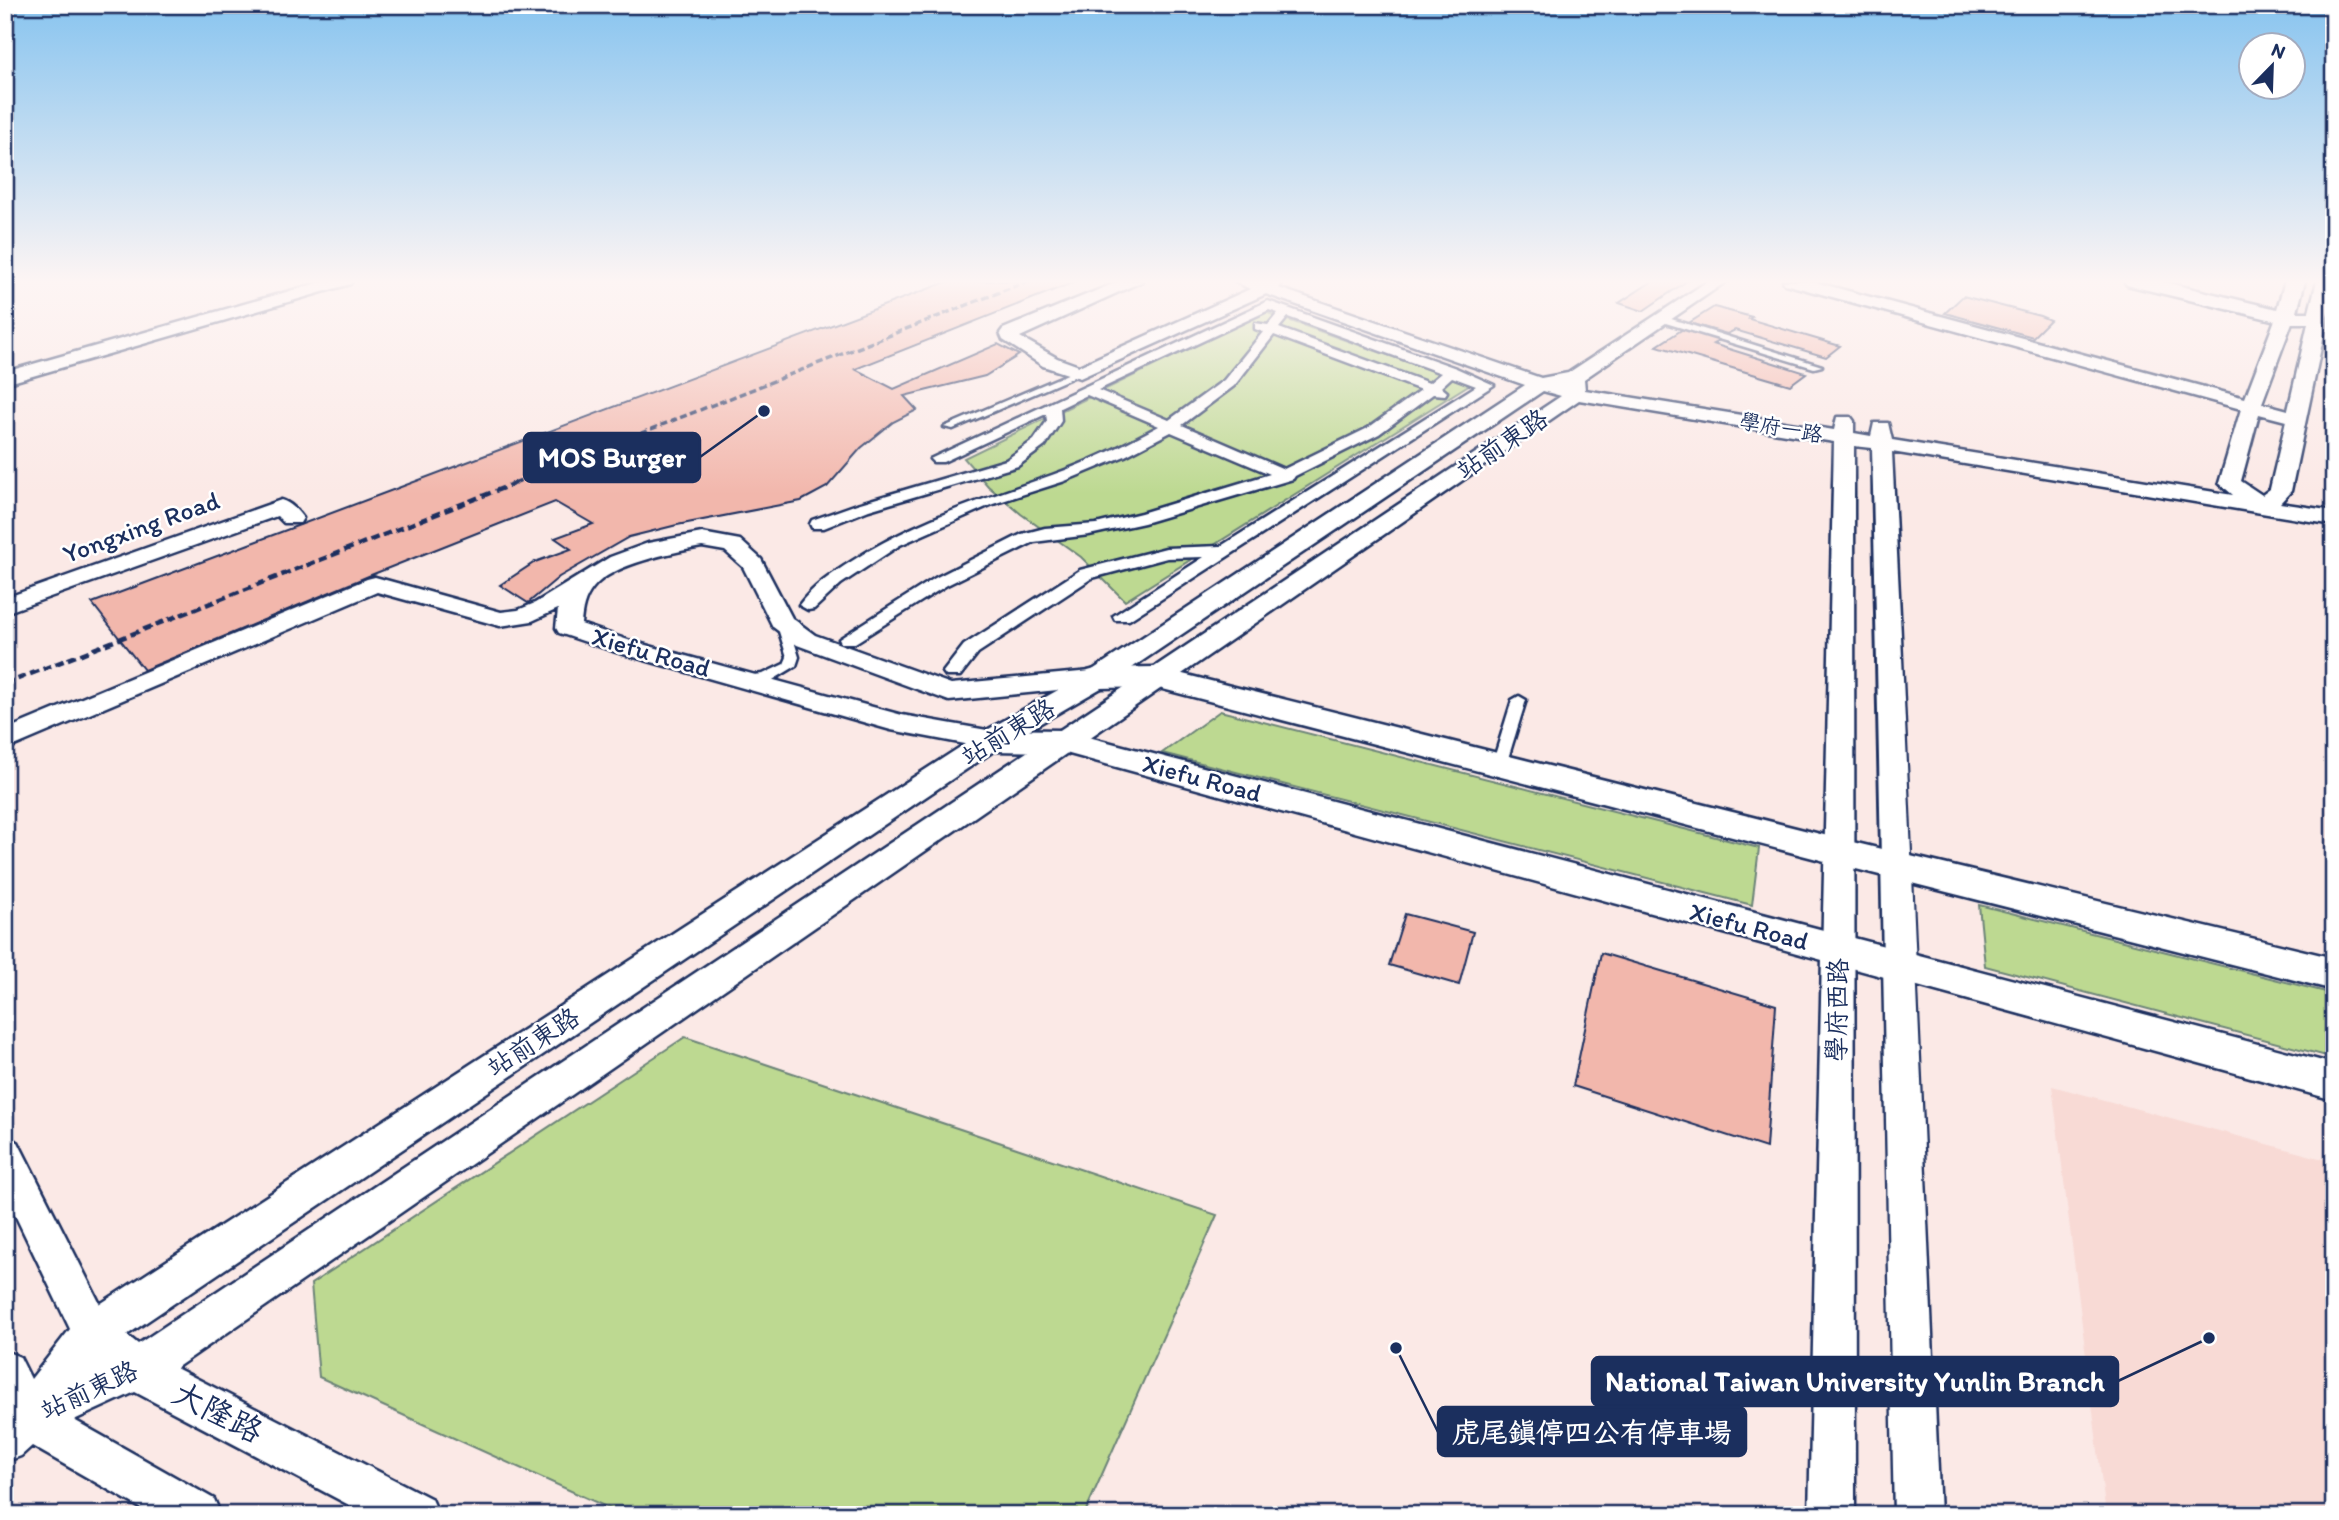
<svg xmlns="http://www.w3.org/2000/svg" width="2339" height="1520" viewBox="0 0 2339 1520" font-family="Itim,'LXGW WenKai TC',sans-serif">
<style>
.built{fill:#f8dad5}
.green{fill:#bdd991;stroke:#6c8478;stroke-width:2}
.building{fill:#f2b7ac;stroke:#1b2f5e;stroke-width:2}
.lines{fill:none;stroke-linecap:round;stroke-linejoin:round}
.service-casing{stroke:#1b2f5e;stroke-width:5}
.pedestrian-casing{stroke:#1b2f5e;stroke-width:5}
.minor-casing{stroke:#1b2f5e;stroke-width:5}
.tertiary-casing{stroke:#1b2f5e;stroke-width:5}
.service{fill:#fff;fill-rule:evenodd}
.pedestrian{fill:#fff;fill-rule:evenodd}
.minor{fill:#fff;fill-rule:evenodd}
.tertiary{fill:#fff;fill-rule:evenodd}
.rail-far1{stroke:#1b2f5e;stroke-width:3.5;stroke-dasharray:7 3.5;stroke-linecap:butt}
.rail{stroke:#1b2f5e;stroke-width:4.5;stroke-dasharray:9 4.5;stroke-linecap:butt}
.labels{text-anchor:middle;stroke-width:5;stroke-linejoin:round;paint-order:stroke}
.far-street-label{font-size:21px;fill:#1b2f5e;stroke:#fff}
.street-label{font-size:26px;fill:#1b2f5e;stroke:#fff}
.near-street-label{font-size:32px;fill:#1b2f5e;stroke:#fff}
.leader{fill:none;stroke:#1b2f5e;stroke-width:2.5}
.callout-dot{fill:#1b2f5e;stroke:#fff;stroke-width:2.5}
.callout{fill:#1b2f5e;stroke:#1b2f5e;stroke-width:2.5}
.callout-label{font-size:28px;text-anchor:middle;font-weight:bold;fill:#fff}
</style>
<rect width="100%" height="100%" fill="#fbe9e6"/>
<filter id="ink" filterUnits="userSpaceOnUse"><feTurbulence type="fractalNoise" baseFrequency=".0143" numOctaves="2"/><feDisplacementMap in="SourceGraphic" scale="14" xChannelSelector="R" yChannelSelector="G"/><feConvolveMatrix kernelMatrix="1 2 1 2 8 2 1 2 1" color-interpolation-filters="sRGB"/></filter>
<g filter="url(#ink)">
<polygon class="built" points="2052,1086 2334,1162 2334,1515 2106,1515"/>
<g class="green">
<polygon points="1265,312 1470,384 1125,601 1081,557 1021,514 988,486 964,458"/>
<polygon points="1220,711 1759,848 1752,905 1162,753"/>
<polygon points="1979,905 2334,994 2334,1058 1985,966"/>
<polygon points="685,1037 1217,1215 1084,1515 624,1515 319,1377 311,1284"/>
</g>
<g class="building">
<polygon points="949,281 1077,281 855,369 894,389 998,344 1019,355 985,376 904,396 917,410 893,422 861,448 827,487 801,501 677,525 629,537 559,577 528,603 500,585 535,562 571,549 555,538 593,524 555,502 371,575 144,670 92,603"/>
<polygon points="1653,281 1687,281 1643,311 1619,303"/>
<polygon points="1963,296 2040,316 2050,320 2033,337 1945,313"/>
<polygon points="1714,307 1752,317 1749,319 1840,346 1826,357 1735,330 1727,334 1689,323"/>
<polygon points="1683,329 1721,340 1713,344 1806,373 1790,385 1657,346"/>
<polygon points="1405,914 1473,932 1459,985 1389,965"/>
<polygon points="1601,953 1776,1005 1766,1148 1573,1086"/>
</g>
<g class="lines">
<g class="service-casing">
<g id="service">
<polygon points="1659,317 1665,317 1822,366 1814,368 1659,321"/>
<polygon points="1077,370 1085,372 953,429 944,427"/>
<polygon points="782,618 788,622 799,657 796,666 771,681 744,682 742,679 744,676 763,674 784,664 787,657 776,622"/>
<polygon points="1519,696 1526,700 1506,765 1499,770 1494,768 1492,765 1512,700"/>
</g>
</g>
<g class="pedestrian-casing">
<path id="pedestrian" d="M 1268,301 L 1456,368 L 1494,385 L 1129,620 L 1115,620 L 1113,616 L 1204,557 L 1167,558 L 1092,578 L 978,653 L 960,676 L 946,676 L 943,672 L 964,645 L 1080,570 L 1166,548 L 1221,546 L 1476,386 L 1452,377 L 1441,387 L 1447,392 L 1445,395 L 1433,394 L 1379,434 L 1295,476 L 1293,479 L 1144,523 L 1089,535 L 1034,542 L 947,585 L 855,643 L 841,643 L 839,639 L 935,578 L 1022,534 L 1045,528 L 1096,524 L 1141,513 L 1270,474 L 1171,432 L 1125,456 L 1065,481 L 993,504 L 900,545 L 841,584 L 814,609 L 808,610 L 799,605 C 812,587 833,573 852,561 C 915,520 982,500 1052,475 C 1089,462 1124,445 1159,426 L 1087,395 L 1060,408 L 1061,421 L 1045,446 L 1018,466 L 869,510 L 824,528 L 812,528 L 810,524 L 812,520 L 857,504 L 1006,460 L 1034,440 L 1047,421 L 1046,414 L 943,462 L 933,462 L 930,459 ZM 1269,310 L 1278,313 L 1268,325 L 1255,323 L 1255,329 L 1263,332 L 1224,380 L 1169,420 L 1098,390 ZM 1288,317 L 1441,373 L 1429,383 L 1279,328 ZM 1274,335 L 1421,390 L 1368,428 L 1284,469 L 1182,425 L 1234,386 Z"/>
</g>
<g class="minor-casing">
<g id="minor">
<polygon points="325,281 352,281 350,284 5,384 5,372"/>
<path d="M 1120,281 L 1143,281 L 1020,337 L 1057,358 L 1079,366 L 1250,289 L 1235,281 L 1278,281 L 1281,285 L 1279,288 L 1541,378 L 1568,373 L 1708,281 L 1727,281 L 1584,379 L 1585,390 L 1834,430 L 1837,417 L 1851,417 L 1854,421 L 1854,433 L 1871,436 L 1874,423 L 1888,423 L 1892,440 L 2233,495 L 2219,483 L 2241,409 L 1785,284 L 1783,281 L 1811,281 L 2245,398 L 2276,317 L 2285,312 L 2291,313 L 2294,317 L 2262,403 L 2288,410 L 2309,319 L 2318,314 L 2327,319 L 2291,491 L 2280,503 L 2334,511 L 2334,525 L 1892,452 C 1910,806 1924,1160 1940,1515 L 1894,1515 C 1886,1159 1881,804 1872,448 L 1854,446 L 1855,1515 L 1809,1515 L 1834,442 L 1579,400 L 176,1368 L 432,1499 L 439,1515 L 368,1515 L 135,1392 L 74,1420 L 214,1499 L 221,1515 L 153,1515 L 32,1446 L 21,1456 L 5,1462 L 5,1351 L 20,1357 L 31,1379 L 70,1329 L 5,1194 L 5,1137 L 18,1142 L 100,1304 L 965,744 L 891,730 L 613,651 L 559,633 L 556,628 L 558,609 L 532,621 L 500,626 L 377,592 L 5,750 L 5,730 L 367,579 L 375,577 L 501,612 L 518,610 L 535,603 L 610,557 L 648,543 L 702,533 L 740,540 L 761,559 L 792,618 L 815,635 L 951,684 L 1091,671 L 1525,385 L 1266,294 L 1080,378 L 1043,366 L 1003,340 L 1000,333 L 1003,329 ZM 1543,391 L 1561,396 L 138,1344 L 127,1335 L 1001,746 L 1108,684 ZM 2259,414 L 2286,421 L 2270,489 L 2262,495 L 2241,481 ZM 702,547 L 725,551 L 743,567 L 773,627 L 797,645 L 949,701 L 1058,690 L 987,730 L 902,715 L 631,641 L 581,624 C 582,611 584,599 593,588 C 611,564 674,552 702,547 Z"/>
<path d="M 281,500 C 291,503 297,510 303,518 L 300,523 L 284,523 L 277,516 L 5,613 L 5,598 Z"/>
</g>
</g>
<g class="tertiary-casing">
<g id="tertiary">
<polygon points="2124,281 2160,281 2277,309 2285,281 2305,281 2297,312 2309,312 2317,281 2334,281 2334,295 2325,323 2285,323 2127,285"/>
<polygon points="1155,667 1840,839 2334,958 2334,990 1840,865 1155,687 1099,688 1088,685 1084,678 1088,671 1099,668"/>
<polygon points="991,729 1062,730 2334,1064 2334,1100 1062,752 991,751 979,748 975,740 979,732"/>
</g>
</g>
<use href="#service" class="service"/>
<use href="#pedestrian" class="pedestrian"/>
<use href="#minor" class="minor"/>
<use href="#tertiary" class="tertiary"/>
<polyline class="rail-far1" points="514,483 1028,281"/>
<polyline class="rail" points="5,684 518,482"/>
</g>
</g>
<linearGradient id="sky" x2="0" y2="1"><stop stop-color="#88c4ef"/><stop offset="0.57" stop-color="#fdf5f4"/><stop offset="1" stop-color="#fdf5f4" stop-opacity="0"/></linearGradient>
<rect width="2339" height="494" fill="url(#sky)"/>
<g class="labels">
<g class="far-street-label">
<text transform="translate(1781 428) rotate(10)" y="7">學府一路</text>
</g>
<g class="street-label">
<text transform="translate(1502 444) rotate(-34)" y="9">站前東路</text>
<text transform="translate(141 527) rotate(-20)" y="9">Yongxing Road</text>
<text transform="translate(651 652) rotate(16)" y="9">Xiefu Road</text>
<text transform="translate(1008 732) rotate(-31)" y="9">站前東路</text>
<text transform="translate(1202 778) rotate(15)" y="9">Xiefu Road</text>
<text transform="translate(1749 926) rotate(15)" y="9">Xiefu Road</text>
<text transform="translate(1837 1010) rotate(-89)" y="9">學府西路</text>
<text transform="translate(533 1042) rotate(-33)" y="9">站前東路</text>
<text transform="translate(89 1390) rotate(-25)" y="9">站前東路</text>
</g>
<g class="near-street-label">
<text transform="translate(218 1412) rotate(27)" y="11">大隆路</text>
</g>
</g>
<path class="leader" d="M764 411L700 457M2209 1338L2118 1381M1396 1348L1438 1432"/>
<g class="callout-dot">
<circle cx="764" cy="411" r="7"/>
<circle cx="2209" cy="1338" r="7"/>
<circle cx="1396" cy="1348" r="7"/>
</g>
<g class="callout">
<rect x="524" y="433" width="176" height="49" rx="7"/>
<rect x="1592" y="1357" width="526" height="49" rx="7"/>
<rect x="1438" y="1407" width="308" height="49" rx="7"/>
</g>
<g class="callout-label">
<text x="612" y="467">MOS Burger</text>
<text x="1855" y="1391">National Taiwan University Yunlin Branch</text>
<text x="1592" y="1442">虎尾鎮停四公有停車場</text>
</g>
<rect width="2339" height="1520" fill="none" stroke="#fff" stroke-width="28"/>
<rect x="14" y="14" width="2311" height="1492" fill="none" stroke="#1b2f5e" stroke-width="2.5" filter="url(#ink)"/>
<g transform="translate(2272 66) rotate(23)"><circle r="33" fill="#ffffff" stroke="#a4acbf" stroke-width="2"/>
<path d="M0-5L12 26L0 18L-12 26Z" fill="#1b2f5e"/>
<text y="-10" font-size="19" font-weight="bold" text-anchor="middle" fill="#1b2f5e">N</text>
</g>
</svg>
